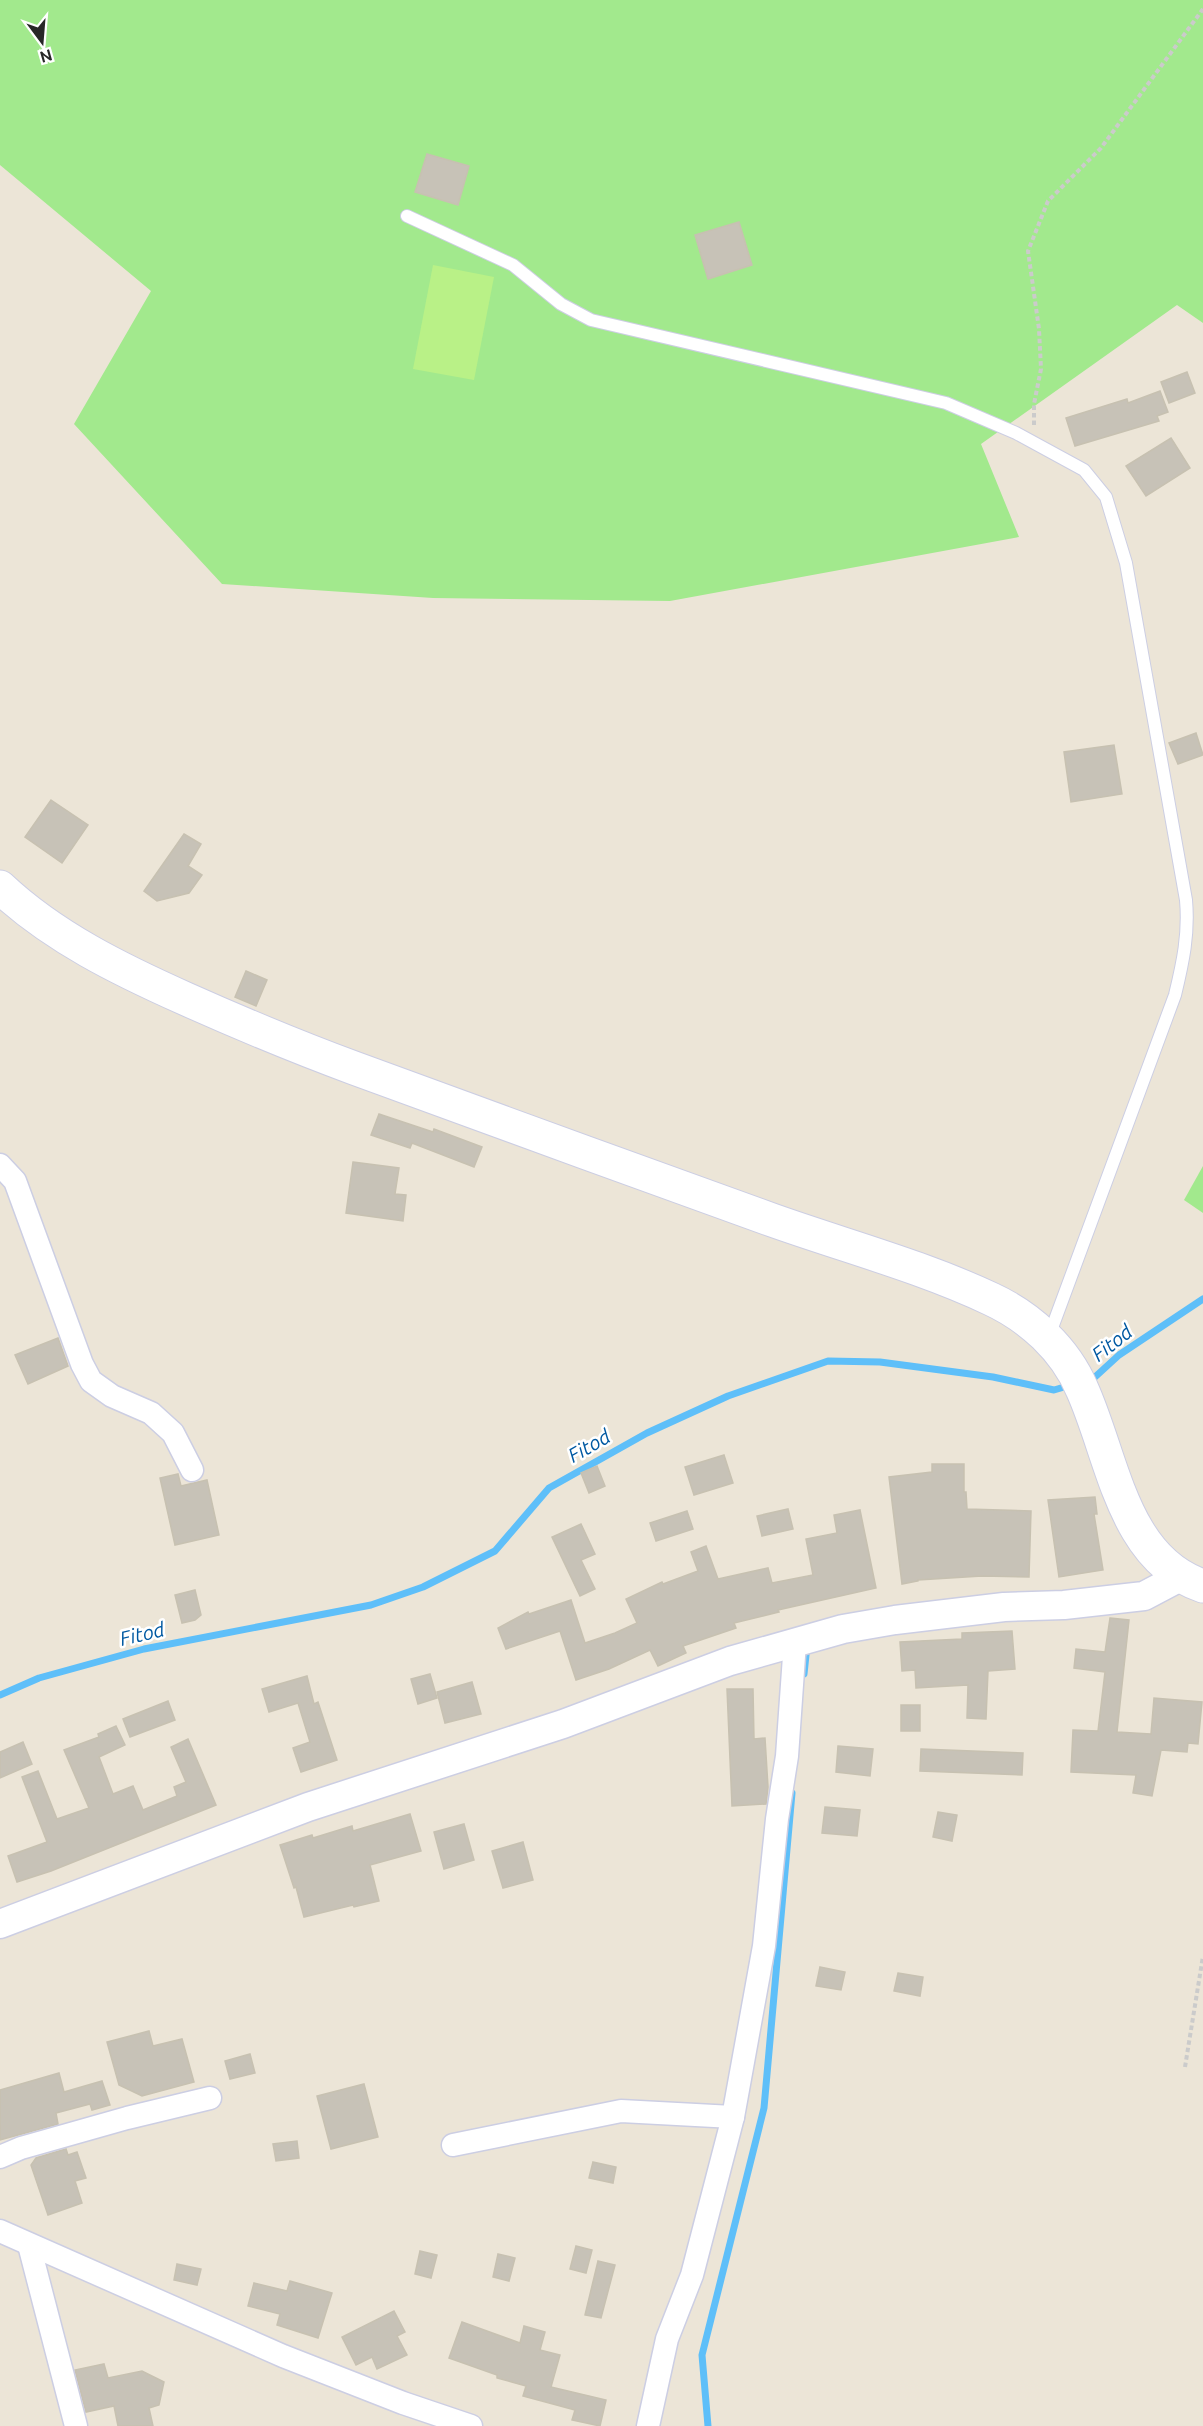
<svg xmlns="http://www.w3.org/2000/svg" width="1203" height="2426" viewBox="0 0 1203 2426" font-family="Ubuntu,sans-serif">
<style>
.green{fill:#a2e98d}
.pitch{fill:#b9f187}
.lines{fill:none;stroke-linecap:round;stroke-linejoin:round}
.stream{stroke:#5ebff9;stroke-width:7}
.building{fill:#c7c2b7;stroke:#c7c1b1;stroke-width:1.5}
.service-casing{stroke:#cccee3;stroke-width:14}
.minor-casing{stroke:#cccee3;stroke-width:25}
.tertiary-casing{stroke:#cccee3;stroke-width:31}
.secondary-casing{stroke:#cccee3;stroke-width:35}
.path{stroke:#cbcbcb;stroke-width:4;stroke-dasharray:4.5 3;stroke-linecap:butt}
.service{stroke:#fff;stroke-width:12}
.minor{stroke:#fff;stroke-width:22}
.tertiary{stroke:#fff;stroke-width:28}
.secondary{stroke:#fff;stroke-width:33}
.labels{text-anchor:middle;stroke-width:5;stroke-linejoin:round;paint-order:stroke}
.water-label{font-size:20px;font-style:italic;fill:#0159a2;stroke:#fff}
</style>
<rect width="100%" height="100%" fill="#ece5d7"/>
<g class="green">
<polygon points="0,0 1203,0 1203,323 1177,305 981,444 1019,537 670,601 433,598 222,584 74,424 151,291 0,165"/>
<polygon points="1203,1166 1203,1213 1184,1200"/>
</g>
<polygon class="pitch" points="433,265 494,277 474,380 413,369"/>
<g class="lines">
<g class="stream">
<polyline points="1088,1380 1095,1377 1119,1355 1203,1299"/>
<polyline points="804,1674 807,1646"/>
<polyline points="0,1695 39,1678 144,1649 371,1605 423,1587 495,1551 549,1488 647,1433 728,1396 828,1361 880,1362 993,1377 1054,1390 1071,1385"/>
<polyline points="708,2426 702,2355 764,2108 792,1793"/>
</g>
</g>
<g class="building">
<polygon points="427,154 469,166 458,205 415,192"/>
<polygon points="739,222 752,265 708,279 695,235"/>
<polygon points="1187,372 1195,393 1169,403 1161,382"/>
<polygon points="1160,391 1168,412 1157,416 1159,421 1075,446 1066,418 1127,399 1128,403"/>
<polygon points="1171,438 1190,468 1146,496 1126,466"/>
<polygon points="1196,733 1203,755 1178,764 1169,743"/>
<polygon points="1114,745 1122,794 1071,802 1064,752"/>
<polygon points="51,800 88,825 62,863 25,837"/>
<polygon points="184,834 201,844 188,866 202,875 189,893 157,901 144,891"/>
<polygon points="246,971 267,980 256,1006 235,997"/>
<polygon points="379,1114 433,1132 434,1129 482,1147 474,1167 412,1143 410,1148 371,1135"/>
<polygon points="353,1162 399,1168 395,1194 406,1195 403,1221 346,1213"/>
<polygon points="58,1338 68,1366 28,1384 15,1355"/>
<polygon points="724,1455 733,1483 694,1495 685,1467"/>
<polygon points="932,1464 964,1464 964,1492 966,1492 967,1509 1031,1511 1029,1577 982,1576 918,1580 918,1581 902,1584 889,1477 932,1472"/>
<polygon points="597,1466 605,1486 589,1493 581,1473"/>
<polygon points="178,1474 181,1486 207,1480 219,1535 175,1545 160,1478"/>
<polygon points="1095,1497 1097,1514 1094,1514 1103,1570 1059,1577 1048,1500"/>
<polygon points="788,1509 793,1529 762,1536 757,1516"/>
<polygon points="860,1510 876,1588 778,1610 779,1612 734,1623 736,1628 683,1646 686,1653 658,1666 650,1650 609,1669 576,1680 560,1631 506,1649 498,1628 528,1612 529,1614 571,1600 585,1643 615,1633 637,1623 626,1599 662,1582 663,1584 698,1571 691,1552 706,1546 718,1579 768,1568 772,1583 813,1575 806,1539 837,1533 834,1515"/>
<polygon points="687,1511 693,1529 656,1541 650,1523"/>
<polygon points="581,1524 595,1554 581,1560 595,1589 580,1596 552,1537"/>
<polygon points="195,1590 201,1615 195,1620 182,1623 175,1595"/>
<polygon points="1110,1618 1129,1620 1117,1732 1151,1734 1154,1698 1202,1702 1198,1744 1188,1743 1187,1752 1161,1750 1152,1796 1133,1793 1136,1775 1071,1772 1073,1730 1098,1731 1105,1672 1074,1668 1076,1649 1105,1652"/>
<polygon points="1012,1631 1015,1669 988,1671 986,1719 967,1718 968,1685 916,1688 915,1670 902,1671 900,1642 962,1639 962,1633"/>
<polygon points="430,1674 437,1698 418,1704 411,1679"/>
<polygon points="307,1676 314,1704 318,1702 337,1760 301,1772 293,1748 310,1742 298,1703 269,1712 262,1689"/>
<polygon points="472,1682 481,1714 445,1723 437,1692"/>
<polygon points="727,1689 753,1689 754,1739 765,1738 768,1787 766,1804 732,1806"/>
<polygon points="168,1701 175,1720 130,1737 123,1719"/>
<rect x="901" y="1705" width="19" height="26"/>
<polygon points="116,1726 125,1745 99,1757 113,1794 133,1786 143,1810 177,1796 174,1787 186,1782 171,1747 188,1739 216,1805 51,1871 17,1882 8,1856 47,1842 22,1777 38,1771 57,1819 89,1808 64,1750 99,1737 98,1734"/>
<polygon points="23,1742 32,1764 0,1778 0,1752"/>
<polygon points="838,1746 873,1749 870,1776 836,1772"/>
<polygon points="921,1749 1023,1753 1022,1775 920,1771"/>
<polygon points="825,1807 860,1810 857,1836 822,1833"/>
<polygon points="938,1812 957,1815 952,1841 933,1837"/>
<polygon points="410,1814 421,1851 370,1865 379,1901 354,1907 353,1905 304,1917 296,1887 294,1888 280,1845 312,1835 313,1838 352,1826 353,1831"/>
<polygon points="464,1824 474,1860 444,1869 434,1832"/>
<polygon points="523,1842 533,1880 503,1888 492,1851"/>
<polygon points="820,1967 845,1972 841,1990 816,1986"/>
<polygon points="898,1973 923,1977 920,1996 894,1991"/>
<polygon points="149,2031 153,2046 182,2039 194,2082 142,2096 119,2085 107,2042"/>
<polygon points="250,2054 255,2073 230,2079 225,2061"/>
<polygon points="59,2073 64,2092 102,2081 110,2105 92,2110 90,2104 56,2113 58,2124 0,2140 0,2090"/>
<polygon points="364,2084 378,2137 331,2149 317,2096"/>
<polygon points="297,2141 299,2158 276,2161 273,2144"/>
<polygon points="66,2149 68,2155 77,2152 86,2178 75,2181 82,2203 48,2215 31,2165 36,2158"/>
<polygon points="593,2162 616,2167 613,2183 589,2178"/>
<polygon points="576,2246 592,2250 586,2273 570,2269"/>
<polygon points="420,2251 437,2255 431,2278 415,2274"/>
<polygon points="498,2254 515,2258 509,2281 493,2277"/>
<polygon points="598,2261 615,2265 601,2318 585,2315"/>
<polygon points="177,2264 201,2269 197,2285 174,2280"/>
<polygon points="290,2281 332,2293 318,2338 277,2325 280,2314 248,2306 254,2283 287,2291"/>
<polygon points="394,2311 405,2332 397,2336 407,2355 377,2369 372,2357 356,2365 342,2337"/>
<polygon points="462,2322 520,2343 524,2326 545,2332 540,2350 560,2355 551,2387 606,2400 600,2426 572,2420 575,2410 523,2396 526,2386 497,2378 497,2375 449,2358"/>
<polygon points="104,2364 108,2378 142,2371 164,2382 159,2405 149,2408 153,2426 118,2426 114,2406 86,2412 75,2370"/>
</g>
<g class="lines">
<g class="service-casing">
<path id="service" d="M 407,216 L 513,265 L 561,304 L 591,320 L 946,403 L 1016,433 L 1084,470 L 1106,497 L 1126,563 L 1186,900 C 1189,934 1183,962 1175,995 L 1049,1336"/>
</g>
<g class="minor-casing">
<g id="minor">
<polyline points="0,1165 15,1181 82,1364 91,1381 112,1396 151,1413 173,1433 192,1470"/>
<polyline points="453,2145 621,2111 733,2117"/>
<polyline points="0,2157 21,2148 127,2118 210,2098"/>
<polyline points="0,2231 283,2356 403,2403 471,2426"/>
<polyline points="29,2245 76,2426"/>
<polyline points="648,2426 667,2339 692,2275 733,2117 764,1946 777,1819 787,1756 795,1642"/>
</g>
</g>
<g class="tertiary-casing">
<polyline id="tertiary" points="0,1924 308,1807 563,1724 730,1661 843,1629 895,1620 1004,1607 1064,1605 1144,1596 1180,1577"/>
</g>
<g class="secondary-casing">
<path id="secondary" d="M 0,887 C 53,937 121,970 186,999 C 242,1024 297,1047 354,1068 C 494,1119 632,1170 772,1220 C 845,1246 921,1266 991,1299 C 1030,1317 1065,1349 1082,1389 C 1113,1457 1122,1559 1203,1586"/>
</g>
<g class="path">
<polyline points="1034,425 1034,404 1041,369 1039,329 1028,251 1048,201 1101,148 1203,9"/>
<polyline points="1185,2067 1203,1956"/>
</g>
<use href="#service" class="service"/>
<use href="#minor" class="minor"/>
<use href="#tertiary" class="tertiary"/>
<use href="#secondary" class="secondary"/>
</g>
<g class="labels">
<g class="water-label">
<text transform="translate(1112 1343) rotate(-38)" y="7">Fitod</text>
<text transform="translate(589 1446) rotate(-30)" y="7">Fitod</text>
<text transform="translate(142 1634) rotate(-13)" y="7">Fitod</text>
</g>
</g>
<g transform="translate(42 42) rotate(164)" stroke="#ffffff" stroke-width="4.5" paint-order="stroke">
<path d="M0-4.5L10 22L0 15L-10 22Z" fill="#272727"/>
<text y="-9" font-size="16" font-weight="bold" text-anchor="middle" fill="#272727">N</text>
</g>
</svg>
